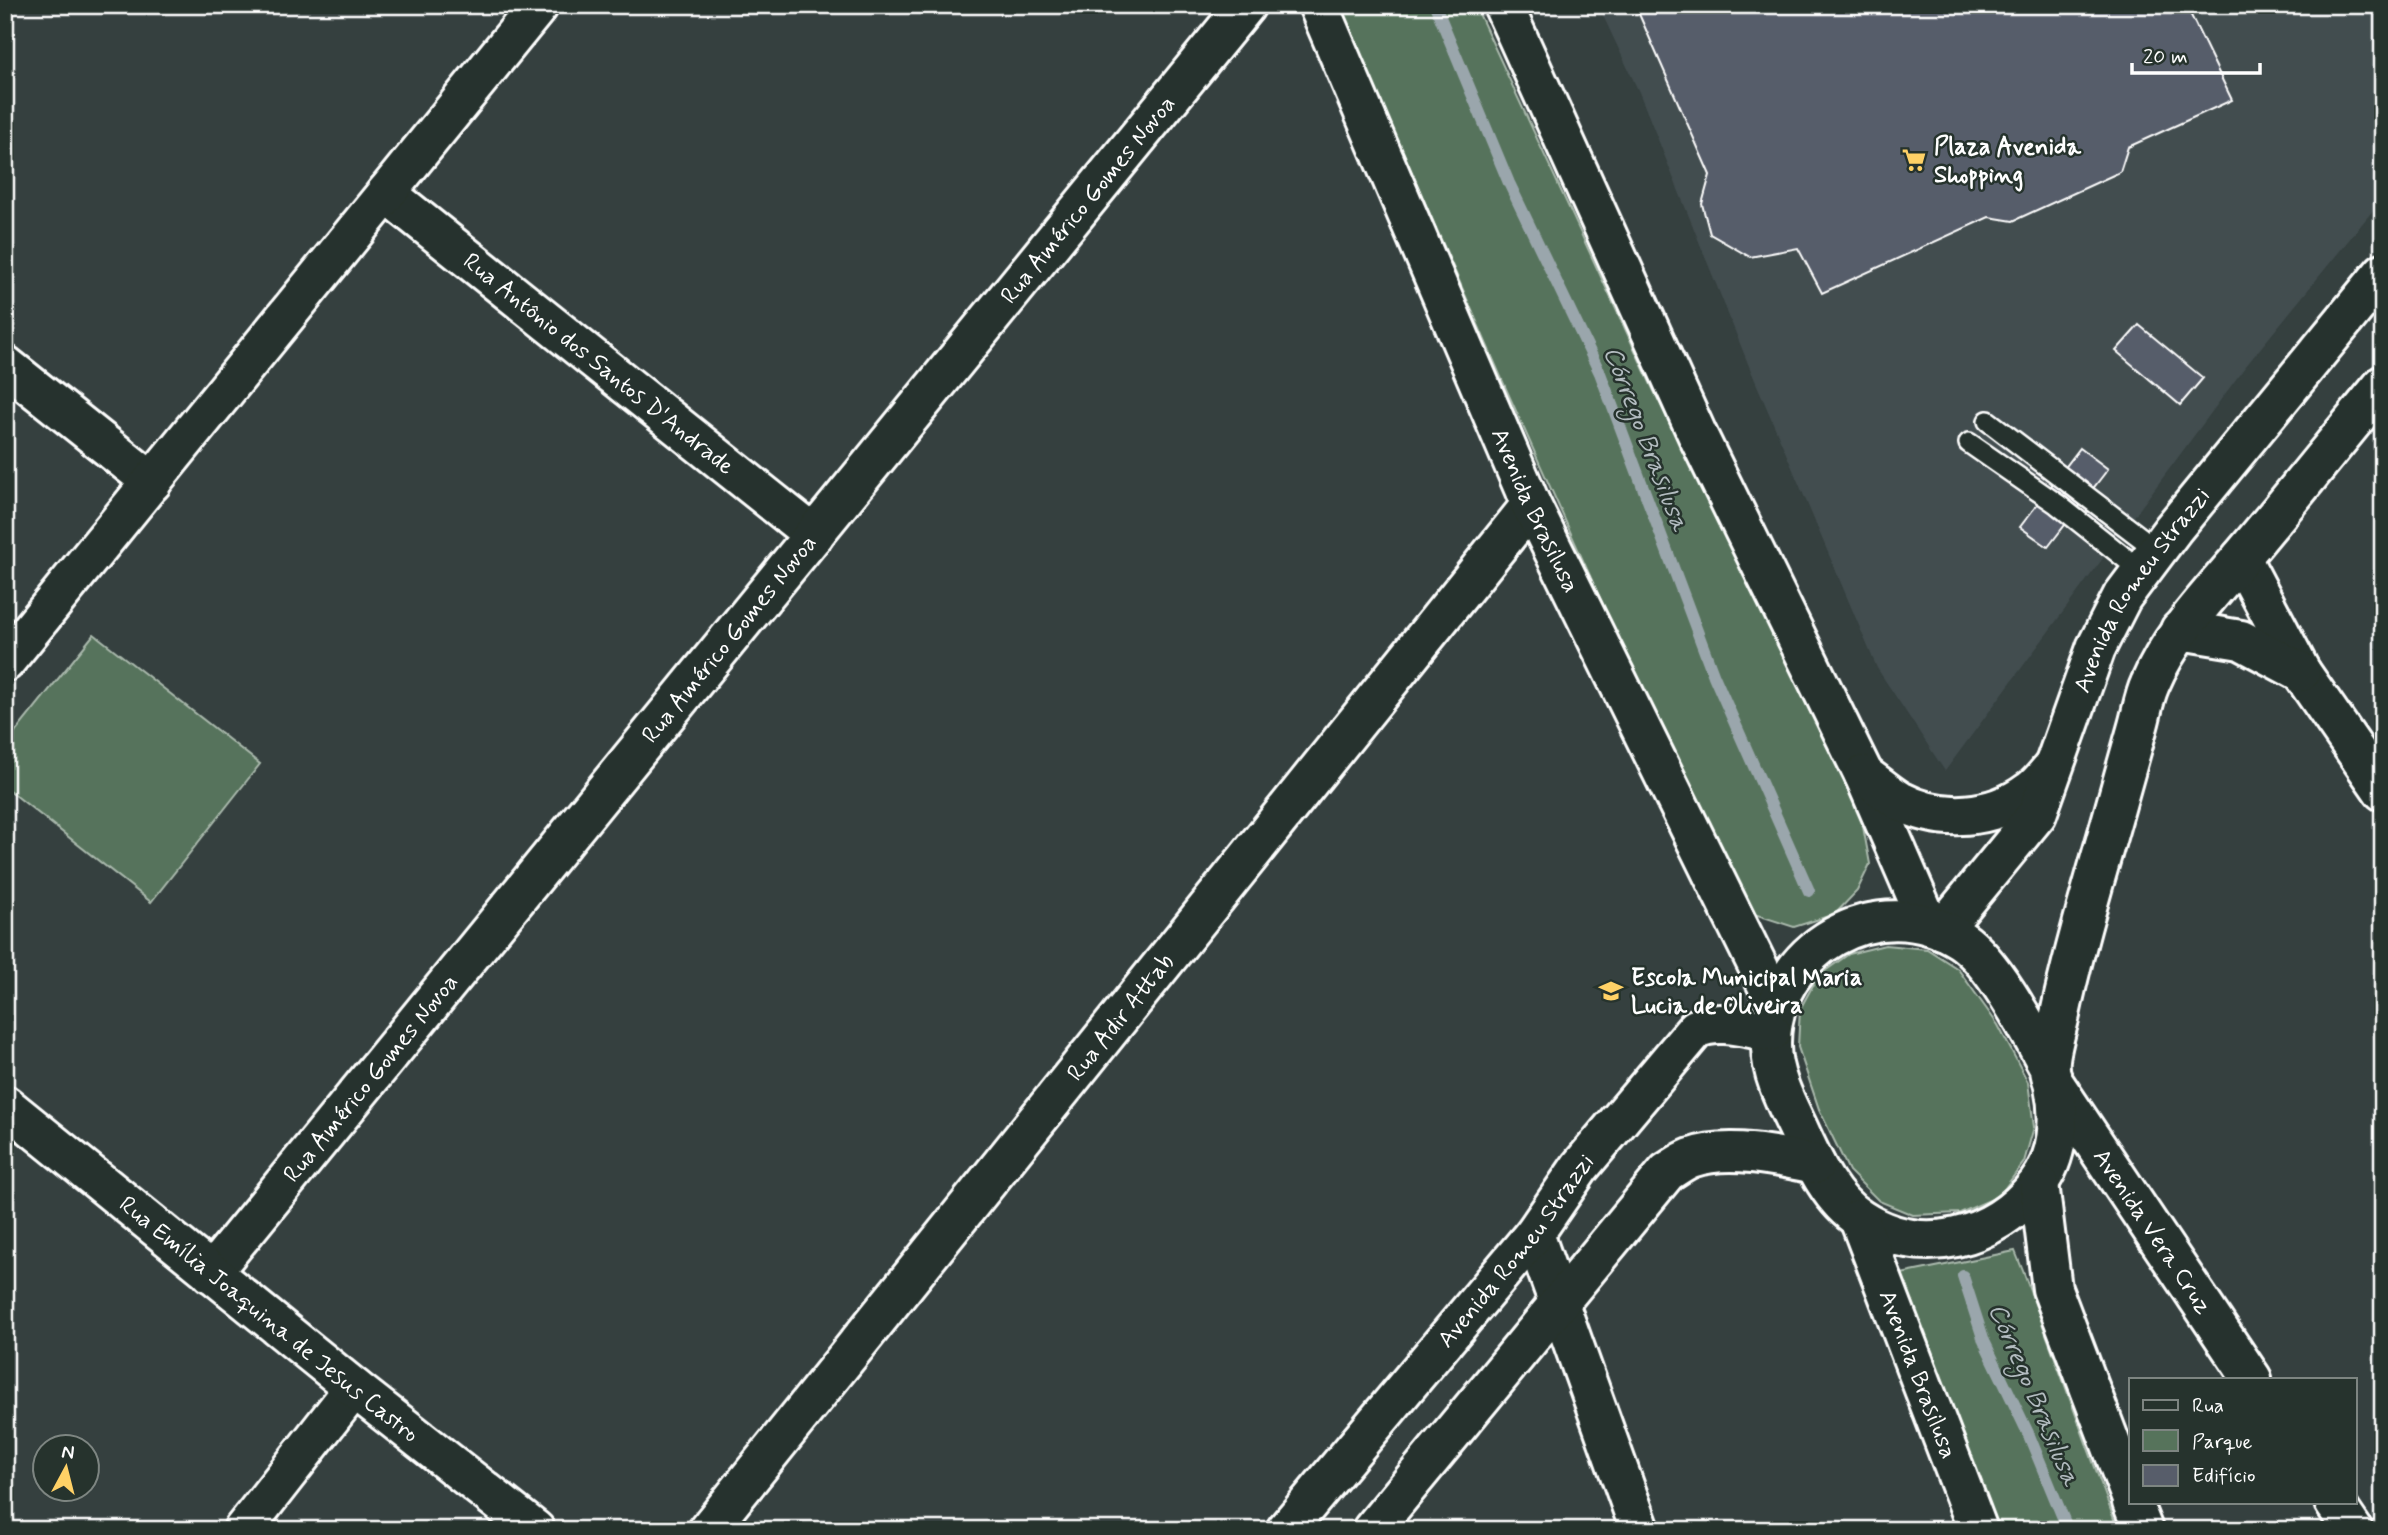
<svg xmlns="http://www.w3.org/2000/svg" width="2388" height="1535" viewBox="0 0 2388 1535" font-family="Mynerve,sans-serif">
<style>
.built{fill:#434d50}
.green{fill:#56735b;stroke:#aab9ad;stroke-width:2}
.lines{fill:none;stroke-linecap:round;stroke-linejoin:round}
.stream{stroke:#9aa6ac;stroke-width:12}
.building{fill:#575d6a;stroke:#fff;stroke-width:2}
.lane-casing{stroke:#fff;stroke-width:24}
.street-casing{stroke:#fff;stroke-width:44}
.secondary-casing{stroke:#fff;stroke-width:44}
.lane{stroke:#26332d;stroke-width:19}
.street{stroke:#26332d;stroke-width:38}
.secondary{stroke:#26332d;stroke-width:38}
.labels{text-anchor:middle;stroke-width:5;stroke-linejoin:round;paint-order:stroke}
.poi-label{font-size:24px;font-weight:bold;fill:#fff;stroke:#26332d;text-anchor:start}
.street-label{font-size:24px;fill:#fff;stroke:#26332d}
.water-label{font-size:26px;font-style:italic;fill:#b3bcc0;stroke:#26332d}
</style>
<rect width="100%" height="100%" fill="#35403f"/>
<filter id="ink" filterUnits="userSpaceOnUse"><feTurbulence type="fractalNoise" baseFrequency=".0143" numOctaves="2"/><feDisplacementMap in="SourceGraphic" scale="14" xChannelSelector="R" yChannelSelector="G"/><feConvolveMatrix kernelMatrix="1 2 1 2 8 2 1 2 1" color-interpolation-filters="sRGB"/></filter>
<g filter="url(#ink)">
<polygon class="built" points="1598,5 2383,5 2383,198 2245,367 1945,771 1877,668 1749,366 1639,92"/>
<g class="green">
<polygon points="1339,5 1475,5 1653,389 1861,816 1870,864 1857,891 1835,914 1794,927 1754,914 1687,792 1507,391"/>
<polygon points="94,634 260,764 151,902 5,787 5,745"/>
<polygon points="1885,945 1927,949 1958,969 1998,1025 2028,1082 2034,1127 2024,1162 1999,1196 1960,1213 1913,1215 1879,1201 1849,1171 1819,1109 1798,1047 1800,1009 1818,976 1849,954"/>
<polygon points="2015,1251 2023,1271 2118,1530 1999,1530 1901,1274"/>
</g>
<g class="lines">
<g class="stream">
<polyline points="1435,5 1509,183 1600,373 1714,676 1809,891"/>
<polyline points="1963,1276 1984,1341 2028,1433 2068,1530"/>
</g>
</g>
<g class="building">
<polygon points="1635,5 2186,5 2232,100 2128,147 2120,172 2013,221 1989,217 1822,293 1798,248 1750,257 1710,234 1702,204 1710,175"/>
<polygon points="2139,325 2203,378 2180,405 2116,351"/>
<polygon points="2080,448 2108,469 2048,547 2020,527"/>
</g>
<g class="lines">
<g class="lane-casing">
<g id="lane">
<polyline points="1988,421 2157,550"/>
<polyline points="1969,443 2057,504 2140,570"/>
</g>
</g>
<g class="street-casing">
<g id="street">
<path id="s1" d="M 386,193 L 814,535"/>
<polyline points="5,365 152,482"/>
<polyline points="2241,558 2301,672 2383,791"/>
<polyline points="2180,630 2241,640 2301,672"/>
<polyline points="5,662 539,5"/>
<path id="s2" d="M 2054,1083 L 2252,1379"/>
<polyline points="1534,1234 1640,1530"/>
<path id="s3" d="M 211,1273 L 1246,5"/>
<polyline points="2334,1502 2353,1530"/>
<polyline points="243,1530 354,1388"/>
<path id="s4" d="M 708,1530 L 1531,505"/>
</g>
</g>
<g class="secondary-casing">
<g id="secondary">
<path id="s5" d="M 1318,5 L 1531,505 L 1776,1003"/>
<polyline points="1503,5 1698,436 1864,775 1929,925"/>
<path d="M 1864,775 C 1876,783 1888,794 1900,801 C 1941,823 1993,819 2030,791 C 2039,785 2046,775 2053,767"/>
<path id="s6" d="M 1942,930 L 2037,814 L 2096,648 L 2122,597 L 2173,529 L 2383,273"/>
<path d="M 2049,1067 C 2030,1032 1994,962 1961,940 C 1879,886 1769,949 1771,1046 C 1771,1074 1786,1103 1798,1128 C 1813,1160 1829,1199 1860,1219 C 1921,1259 1994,1239 2037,1185 C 2059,1157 2061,1118 2054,1086 C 2053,1080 2050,1075 2050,1069 C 2048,1054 2058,1026 2061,1010 C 2076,939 2098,870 2117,801 C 2124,776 2131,751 2138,726 C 2142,712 2144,697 2150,684 C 2170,636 2207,598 2240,559 C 2289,501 2335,443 2383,385"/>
<path id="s7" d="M 5,1105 L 354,1388 L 535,1530"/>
<polyline points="2039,1183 2052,1289 2131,1497"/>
<path id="s8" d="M 1859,1219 L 1978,1530"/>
<polyline points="2132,1502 2143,1530"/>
<path id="s9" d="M 1286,1530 L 1534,1234 L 1580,1167 L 1696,1029 C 1718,1018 1747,1028 1771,1032"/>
<path d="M 1372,1530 L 1667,1172 C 1675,1167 1683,1161 1691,1158 C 1727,1145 1778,1156 1815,1164"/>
</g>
</g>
<use href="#lane" class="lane"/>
<use href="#street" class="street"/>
<use href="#secondary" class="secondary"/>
</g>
</g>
<defs>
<g id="supermarket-bare" transform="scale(1.89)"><path d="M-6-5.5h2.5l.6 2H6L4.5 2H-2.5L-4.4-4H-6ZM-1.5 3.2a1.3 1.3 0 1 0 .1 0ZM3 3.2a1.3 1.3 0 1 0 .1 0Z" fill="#ffd166" stroke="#26332d" stroke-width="2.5" paint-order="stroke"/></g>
<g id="school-bare" transform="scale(1.89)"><path d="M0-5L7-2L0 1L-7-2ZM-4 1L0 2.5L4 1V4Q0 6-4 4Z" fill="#ffd166" stroke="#26332d" stroke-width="2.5" paint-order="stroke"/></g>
</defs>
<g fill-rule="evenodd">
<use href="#supermarket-bare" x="1914" y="160"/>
<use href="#school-bare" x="1611" y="991"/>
</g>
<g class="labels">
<g class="poi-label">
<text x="1934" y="154">Plaza Avenida<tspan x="1934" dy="28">Shopping</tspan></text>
<text x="1631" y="985">Escola Municipal Maria<tspan x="1631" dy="28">Lucia de Oliveira</tspan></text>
</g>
<g class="street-label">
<text dy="8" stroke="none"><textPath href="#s3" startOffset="1386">Rua Américo Gomes Novoa</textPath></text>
<text dy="8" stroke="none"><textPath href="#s1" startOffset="273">Rua Antônio dos Santos D'Andrade</textPath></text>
<text dy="8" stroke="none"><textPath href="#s5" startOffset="550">Avenida Brasilusa</textPath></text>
<text dy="8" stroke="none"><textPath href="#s6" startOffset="399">Avenida Romeu Strazzi</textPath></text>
<text dy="8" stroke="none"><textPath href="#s3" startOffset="819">Rua Américo Gomes Novoa</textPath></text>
<text dy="8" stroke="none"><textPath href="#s4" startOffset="658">Rua Adir Attab</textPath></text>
<text dy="8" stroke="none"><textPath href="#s3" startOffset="252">Rua Américo Gomes Novoa</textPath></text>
<text dy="8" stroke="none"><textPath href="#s2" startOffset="178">Avenida Vera Cruz</textPath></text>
<text dy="8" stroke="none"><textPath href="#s9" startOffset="362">Avenida Romeu Strazzi</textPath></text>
<text dy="8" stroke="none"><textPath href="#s7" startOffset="340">Rua Emília Joaquina de Jesus Castro</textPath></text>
<text dy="8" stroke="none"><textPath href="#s8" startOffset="166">Avenida Brasilusa</textPath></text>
</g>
<g class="water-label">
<text transform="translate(1647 438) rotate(69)" y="9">Córrego Brasilusa</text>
<text transform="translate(2035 1394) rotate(67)" y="9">Córrego Brasilusa</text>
</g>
</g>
<rect width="2388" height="1535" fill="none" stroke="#26332d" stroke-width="28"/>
<rect x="14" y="14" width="2360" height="1507" fill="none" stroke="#fff" stroke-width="2.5" filter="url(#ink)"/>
<rect x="2129" y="1378" width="228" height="126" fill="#26332d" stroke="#7d8581" stroke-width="2"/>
<rect x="2143" y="1400" width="35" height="10" fill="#26332d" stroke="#7d8581" stroke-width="2"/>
<text x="2192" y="1412" font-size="21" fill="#ffffff">Rua</text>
<rect x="2143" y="1430" width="35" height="21" fill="#56735b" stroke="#7d8581" stroke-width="2"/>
<text x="2192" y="1448" font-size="21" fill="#ffffff">Parque</text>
<rect x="2143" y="1465" width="35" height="21" fill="#575d6a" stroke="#7d8581" stroke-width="2"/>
<text x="2192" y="1482" font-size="21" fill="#ffffff">Edifício</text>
<g transform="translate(66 1468) rotate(7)"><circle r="33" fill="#26332d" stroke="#7d8581" stroke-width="2"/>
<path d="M0-5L12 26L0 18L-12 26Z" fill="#ffd166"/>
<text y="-10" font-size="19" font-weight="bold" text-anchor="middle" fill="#ffffff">N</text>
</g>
<path d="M2132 63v10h128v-10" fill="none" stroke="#ffffff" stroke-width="3.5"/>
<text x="2143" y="63" font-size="21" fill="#ffffff" stroke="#26332d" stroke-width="5" paint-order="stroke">20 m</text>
</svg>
